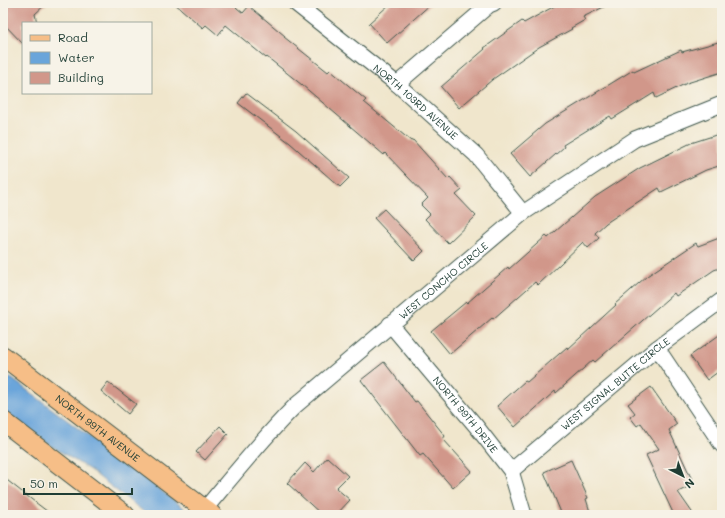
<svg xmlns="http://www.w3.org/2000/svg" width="725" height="518" viewBox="0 0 725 518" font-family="Mali,sans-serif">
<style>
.water{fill:#6aa5da;stroke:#447187}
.building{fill:#d1978a}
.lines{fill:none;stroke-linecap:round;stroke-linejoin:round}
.minor-casing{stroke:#3e564b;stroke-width:17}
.major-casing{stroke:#3e564b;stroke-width:21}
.minor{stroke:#fff;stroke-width:15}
.major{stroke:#f6be87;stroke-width:19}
.labels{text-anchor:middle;stroke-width:3;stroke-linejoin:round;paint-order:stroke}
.street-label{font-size:10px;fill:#1f3d34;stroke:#f7f3e8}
</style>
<rect width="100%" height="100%" fill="#f7f3e8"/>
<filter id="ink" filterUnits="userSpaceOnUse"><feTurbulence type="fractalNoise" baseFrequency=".025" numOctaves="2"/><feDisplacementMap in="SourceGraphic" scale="8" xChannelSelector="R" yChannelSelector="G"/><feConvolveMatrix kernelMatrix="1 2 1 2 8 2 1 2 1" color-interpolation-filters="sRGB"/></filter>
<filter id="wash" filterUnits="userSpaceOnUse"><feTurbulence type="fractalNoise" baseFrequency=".012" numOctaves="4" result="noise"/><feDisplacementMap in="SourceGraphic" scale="16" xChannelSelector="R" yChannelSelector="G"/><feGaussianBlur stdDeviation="0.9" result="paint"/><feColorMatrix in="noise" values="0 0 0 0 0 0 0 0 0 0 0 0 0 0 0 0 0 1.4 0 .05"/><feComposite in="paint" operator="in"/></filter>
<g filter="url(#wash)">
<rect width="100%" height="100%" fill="#f0e6cc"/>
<polygon class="water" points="3,372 184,508 178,515 148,515 90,470 42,440 3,412"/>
<g id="blocks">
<g class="building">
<polygon points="3,3 47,3 35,14 37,23 23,23 23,44 3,23"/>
<polygon points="174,3 231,3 243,13 249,6 285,36 284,37 328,72 330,70 366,100 364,102 411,141 413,140 448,179 450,177 462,190 456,195 476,216 448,243 425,219 430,214 421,205 428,198 385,153 384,155 302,85 267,57 266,58 226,25 218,35 206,25 203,28"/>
<polygon points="391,3 432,3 387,43 369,23"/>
<polygon points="560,3 612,3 583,17 585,20 571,28 572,29 539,47 493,79 459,108 441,87 485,49 484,48 522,21 524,23"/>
<polygon points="722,41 722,72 687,83 656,98 654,93 612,119 610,116 563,145 564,147 530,177 510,154 545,124 633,70 634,72 681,50 682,52"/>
<polygon points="246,93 296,131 349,178 340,187 290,143 238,103"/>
<polygon points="722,133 722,165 706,170 661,192 659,188 606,223 595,233 599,238 588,248 583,242 538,285 535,282 493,319 492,318 450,354 431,331 466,302 467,303 508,267 509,269 546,236 548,238 595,197 640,168 691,143"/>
<polygon points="384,209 424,251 414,261 374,218"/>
<polygon points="722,237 722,267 714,270 676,296 674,293 595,362 593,360 556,393 555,391 515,427 497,406 525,381 527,382 567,347 568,349 616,305 615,304 647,276 696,243 698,246"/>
<polygon points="722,333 722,369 707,380 690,356"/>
<polygon points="384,362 415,402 417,401 445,436 443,439 472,471 453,488 423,454 420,456 361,380"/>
<polygon points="108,382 136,404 128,414 101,391"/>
<polygon points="651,387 677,424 669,430 694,484 678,492 694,515 674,515 646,455 659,449 641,423 637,426 630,417 635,413 628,404"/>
<polygon points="220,426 228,434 205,460 196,452"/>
<polygon points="327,457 348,476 336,488 350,500 336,515 322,515 287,483 305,463 314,472"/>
<polygon points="571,460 588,498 586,499 591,515 562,515 544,472"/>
<polygon points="3,477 31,499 52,515 3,515"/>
</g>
</g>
</g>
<g filter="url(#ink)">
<use href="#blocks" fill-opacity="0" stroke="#3e564b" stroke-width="1"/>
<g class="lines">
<g class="minor-casing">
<g id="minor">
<path id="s1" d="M 295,3 L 397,84 L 476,155 L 523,213"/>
<polyline points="397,84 489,5 494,3"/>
<path id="s2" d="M 390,324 L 476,426 L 511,471 L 524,515"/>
<polyline points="657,348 722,445"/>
<path id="s3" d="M 511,471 L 657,348 L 722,300"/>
<path id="s4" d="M 200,515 C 231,478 261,440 295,406 L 523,213 L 635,139 L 722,104"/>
</g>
</g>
<g class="major-casing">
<g id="major">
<path id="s5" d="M 3,356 L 212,515"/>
<polyline points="3,421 125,515"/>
</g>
</g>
<use href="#minor" class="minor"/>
<use href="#major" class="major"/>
</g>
</g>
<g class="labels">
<g class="street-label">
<text dy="4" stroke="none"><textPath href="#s1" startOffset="156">NORTH 103RD AVENUE</textPath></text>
<text dy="4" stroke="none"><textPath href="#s4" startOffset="339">WEST CONCHO CIRCLE</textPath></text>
<text dy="4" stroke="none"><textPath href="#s3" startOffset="136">WEST SIGNAL BUTTE CIRCLE</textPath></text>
<text dy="4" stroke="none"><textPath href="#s2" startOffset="118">NORTH 99TH DRIVE</textPath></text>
<text dy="4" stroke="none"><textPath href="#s5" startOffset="119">NORTH 99TH AVENUE</textPath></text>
</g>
</g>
<rect width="725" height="518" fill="none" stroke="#f7f3e8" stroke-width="16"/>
<rect x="22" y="22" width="130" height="72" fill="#f7f3e8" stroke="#a1aaa0"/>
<rect x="30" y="35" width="20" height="6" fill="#f6be87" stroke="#a1aaa0"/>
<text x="58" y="42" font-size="12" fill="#1f3d34">Road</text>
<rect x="30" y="52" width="20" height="12" fill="#6aa5da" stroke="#a1aaa0"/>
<text x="58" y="62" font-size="12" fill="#1f3d34">Water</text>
<rect x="30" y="72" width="20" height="12" fill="#d1978a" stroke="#a1aaa0"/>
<text x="58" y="82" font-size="12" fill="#1f3d34">Building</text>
<g transform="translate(683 476) rotate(138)" stroke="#f7f3e8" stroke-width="3" paint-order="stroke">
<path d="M0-3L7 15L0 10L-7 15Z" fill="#1f3d34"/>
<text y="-6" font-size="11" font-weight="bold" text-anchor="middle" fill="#1f3d34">N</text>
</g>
<path d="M24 488v6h108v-6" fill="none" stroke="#1f3d34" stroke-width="2"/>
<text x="30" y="488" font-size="12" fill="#1f3d34" stroke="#f7f3e8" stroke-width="3" paint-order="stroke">50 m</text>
</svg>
